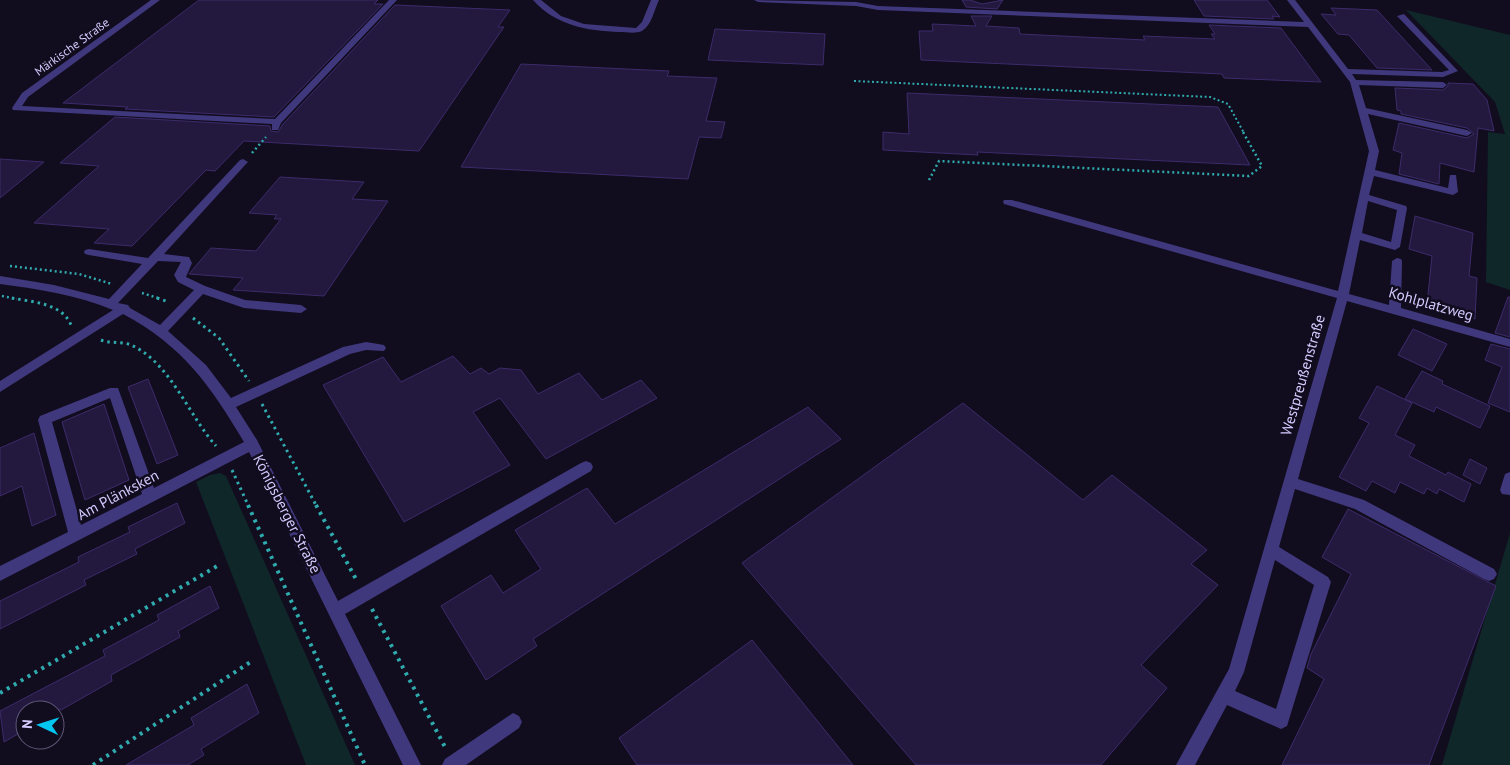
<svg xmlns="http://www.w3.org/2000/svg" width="1510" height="765" viewBox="0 0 1510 765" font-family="'PT Sans',sans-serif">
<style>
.green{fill:#0f2728}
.building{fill:#23193f;stroke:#3d2b6a}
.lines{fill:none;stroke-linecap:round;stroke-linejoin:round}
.path-far3{stroke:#2fabae;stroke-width:2;stroke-dasharray:2 2.5;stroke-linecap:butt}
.path-far2{stroke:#2fabae;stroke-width:2.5;stroke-dasharray:2 3;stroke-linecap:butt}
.path-far1{stroke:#2fabae;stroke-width:3;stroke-dasharray:2.5 4;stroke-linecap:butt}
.path{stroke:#2fabae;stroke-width:4;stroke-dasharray:3 5;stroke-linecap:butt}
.minor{fill:#40387c;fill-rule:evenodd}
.labels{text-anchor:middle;stroke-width:5;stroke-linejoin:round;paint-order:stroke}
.far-street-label{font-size:12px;fill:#d4cafe;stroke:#110c1e}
.street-label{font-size:15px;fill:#d4cafe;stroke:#110c1e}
</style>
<rect width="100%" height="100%" fill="#110c1e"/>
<g class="green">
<polygon points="1406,10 1510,35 1510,290 1486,282 1488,132 1505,134 1495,102"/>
<polygon points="220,473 226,476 355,765 306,765 196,482 210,475"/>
<polygon points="1510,533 1510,765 1442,765"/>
</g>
<g class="building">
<polygon points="199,0 378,0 374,4 383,4 274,117 125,109 128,107 63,103"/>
<polygon points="962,0 970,0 982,4 1003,0 997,9 966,7"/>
<polygon points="1194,0 1267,0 1280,17 1272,16 1274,19 1204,16"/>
<polygon points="395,5 510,10 498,27 504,27 419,151 244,141 215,171 206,170 132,246 94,243 109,229 34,223 99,166 60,163 115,117 270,126 271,131 278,132 283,124"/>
<polygon points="1331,8 1377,10 1432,70 1377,68 1349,35 1338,34 1321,14 1336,15"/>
<polygon points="971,16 992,16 986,26 1019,28 1020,34 1145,40 1143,36 1215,39 1211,34 1215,34 1209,25 1281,28 1321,82 1224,78 1222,74 921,60 919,31 933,31 932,24 976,26"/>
<polygon points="715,29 825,34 823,65 708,60"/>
<polygon points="521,64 669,71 667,76 717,78 706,121 725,122 721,138 699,137 688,179 461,167"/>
<polygon points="1448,83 1473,84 1487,100 1494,131 1478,128 1474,172 1440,163 1439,184 1399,174 1402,153 1393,150 1399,123 1467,138 1474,134 1467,128 1401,114 1401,111 1397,110 1395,88 1443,90 1448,86"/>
<polygon points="907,93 1218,107 1250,165 977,152 978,155 883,150 883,132 909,134"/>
<polygon points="0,159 44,162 0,198"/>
<polygon points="280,177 364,182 352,199 388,201 324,296 233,290 243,278 189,274 211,248 256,251 281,219 274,219 277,215 249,213"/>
<polygon points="1415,216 1473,233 1469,276 1477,278 1475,319 1427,304 1432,256 1409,249"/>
<polygon points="1508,297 1510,297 1510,337 1495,333"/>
<polygon points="1413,329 1447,344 1432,371 1398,355"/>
<polygon points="1491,344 1510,349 1510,412 1488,403 1502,367 1485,360"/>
<polygon points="453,356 470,374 481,368 489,374 500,368 521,370 538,394 579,373 602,400 641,380 657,398 546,459 500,398 473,412 510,465 404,522 323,385 383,357 401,382"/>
<polygon points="1422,371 1443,381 1442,384 1490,406 1480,428 1436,407 1434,412 1405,399"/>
<polygon points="148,379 178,455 157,464 128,387"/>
<polygon points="1377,386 1412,403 1395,435 1415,445 1409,456 1446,475 1448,472 1471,484 1464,502 1439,489 1437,494 1427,488 1424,494 1400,482 1395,493 1372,481 1366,491 1339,477 1369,423 1359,418"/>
<polygon points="963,403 1083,500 1112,475 1207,550 1191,564 1218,585 1141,665 1167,688 1101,765 916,765 742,563"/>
<polygon points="104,404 129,480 85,500 62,422"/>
<polygon points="808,407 841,439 533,639 537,646 486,680 441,606 491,575 503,593 541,569 515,530 587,488 615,524"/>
<polygon points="34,433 56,515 32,526 22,486 0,496 0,448"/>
<polygon points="1470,459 1487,468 1480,484 1463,475"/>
<polygon points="177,503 185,523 135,549 137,554 84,580 86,585 0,629 0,601 79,562 78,557 130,532 128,527"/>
<polygon points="1348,509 1496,586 1429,765 1282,765 1324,679 1307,668 1311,654 1351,574 1322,557"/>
<polygon points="210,586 219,608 178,631 180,637 111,675 112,681 61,710 25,710 25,730 4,742 0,711 105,656 103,650 159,620 157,615"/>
<polygon points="752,640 853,765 637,765 619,738"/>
<polygon points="247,684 259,713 201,749 204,755 188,765 126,765 194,725 191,718"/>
</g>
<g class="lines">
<polyline class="path-far3" points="854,81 1210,97 1228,104 1244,133"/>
<g class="path-far2">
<polyline points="252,153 266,137"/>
<polyline points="929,180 939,161 1249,176 1262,166 1243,132"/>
<polyline points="10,266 79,274 112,284"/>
<polyline points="142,293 161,299"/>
<polyline points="2,296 17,299"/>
</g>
<g class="path-far1">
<path d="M 12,298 C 32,302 62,303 71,325"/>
<polyline points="157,298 169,302"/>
<polyline points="193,318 219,338 249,381"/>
<path d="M 101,340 C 111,344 122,341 131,345 C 170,362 189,416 216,446"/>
<polyline points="262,404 317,507"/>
<polyline points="232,470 249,507"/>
</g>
<g class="path">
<polyline points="248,505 365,765"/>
<polyline points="316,505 357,581"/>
<polyline points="372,609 445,747"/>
<polyline points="0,693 219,565"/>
<polyline points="93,765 252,661"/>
</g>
<g class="minor">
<polygon points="151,0 160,0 28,97 22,106 275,119 389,0 397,0 281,123 278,130 272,130 272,124 13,110 12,108 22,93"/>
<path d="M 533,0 L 541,0 L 561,16 L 584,24 L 636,28 L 642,22 L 651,0 L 659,0 C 654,10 652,25 642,31 C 636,34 626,32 619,32 C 587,31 555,25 533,0 Z"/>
<path d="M 754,0 L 856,2 L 878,6 L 1304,22 L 1287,0 L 1295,0 L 1348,69 L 1442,72 L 1449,70 L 1397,16 L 1404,14 L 1458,71 L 1443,77 L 1352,74 L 1356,80 L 1443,82 L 1447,85 L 1443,88 L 1359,85 L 1366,108 L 1467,130 L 1472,133 L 1467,136 L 1368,114 L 1379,151 L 1375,170 L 1448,188 L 1450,175 L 1456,175 L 1458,192 L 1453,195 L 1374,176 L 1369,195 L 1406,206 L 1407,208 L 1400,247 L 1395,250 L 1360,240 L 1349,294 L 1389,305 L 1392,261 L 1397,258 L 1401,259 L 1402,261 L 1401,308 L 1510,339 L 1510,347 L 1347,301 L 1298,479 L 1364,500 L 1494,569 L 1497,574 L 1494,579 L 1489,581 L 1484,579 L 1355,509 L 1295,489 L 1279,547 L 1328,577 L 1331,582 L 1287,726 L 1281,729 L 1227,705 L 1195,765 L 1176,765 L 1229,669 L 1337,298 L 1004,204 L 1003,202 L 1004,200 L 1012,200 L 1338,291 L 1369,151 L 1350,82 L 1308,27 L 878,10 L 856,6 L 758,2 ZM 1368,201 L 1397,210 L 1391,242 L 1362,233 ZM 1275,560 L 1314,585 L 1276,709 L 1235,691 L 1244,672 Z"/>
<path d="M 243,159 L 248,162 L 246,164 L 164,254 L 189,257 L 192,263 L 186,277 L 205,286 L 245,300 L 301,305 L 307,309 L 301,313 L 244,308 L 203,294 L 168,331 L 206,365 L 231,398 L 343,347 L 366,342 L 384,345 L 386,348 L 384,351 L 366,350 L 350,354 L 236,407 L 257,440 L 338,601 L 581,463 L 586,461 L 591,463 L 593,467 L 591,471 L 345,614 L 421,765 L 403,765 L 249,452 L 0,581 L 0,566 L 68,532 L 38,420 L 40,416 L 110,388 L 118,388 L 154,488 L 244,442 C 210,385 183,346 123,314 L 0,392 L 0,381 L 113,310 C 77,295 38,289 0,284 L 0,276 L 54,285 L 109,299 L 142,264 L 89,255 L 85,254 L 84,252 L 85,250 L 89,249 L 148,258 L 240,160 ZM 158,261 L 181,262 L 174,275 L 178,282 L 194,290 L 160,325 L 130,308 L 128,305 L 118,303 ZM 110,398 L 142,494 L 81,525 L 52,422 Z"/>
<polygon points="1510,472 1510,495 1502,494 1500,490 1505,474"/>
<polygon points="513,713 519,716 522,722 519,728 466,765 442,765 445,759"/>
</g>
</g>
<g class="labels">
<g class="far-street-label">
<text transform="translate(72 47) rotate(-36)" y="4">Märkische Straße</text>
</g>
<g class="street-label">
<text transform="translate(1431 304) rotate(16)" y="5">Kohlplatzweg</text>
<text transform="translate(1303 375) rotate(-74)" y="5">Westpreußenstraße</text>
<text transform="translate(118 495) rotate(-28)" y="5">Am Plänksken</text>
<text transform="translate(287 514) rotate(63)" y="5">Königsberger Straße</text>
</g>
</g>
<g transform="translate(40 725) rotate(274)"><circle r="24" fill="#110c1e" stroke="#5f5878"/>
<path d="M0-4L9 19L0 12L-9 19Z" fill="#03c6f1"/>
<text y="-8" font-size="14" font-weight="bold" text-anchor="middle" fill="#d4cafe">N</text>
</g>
</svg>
